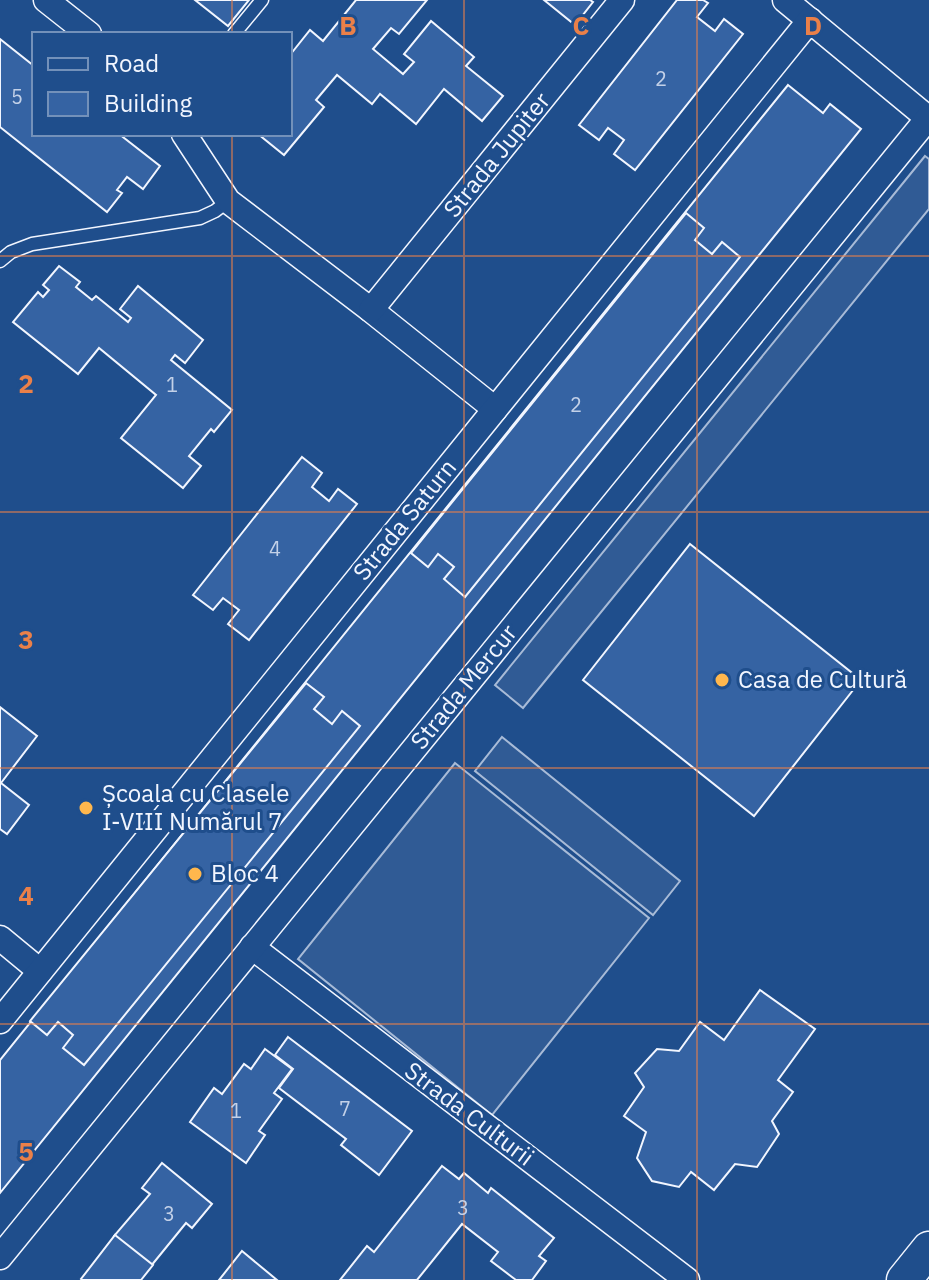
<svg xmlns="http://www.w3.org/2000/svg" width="929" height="1280" viewBox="0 0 929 1280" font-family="'IBM Plex Sans',sans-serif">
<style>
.built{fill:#305b95;stroke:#a8bbd7;stroke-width:2}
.building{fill:#3563a3;stroke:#f2f6ff;stroke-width:2}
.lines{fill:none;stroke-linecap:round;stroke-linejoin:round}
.lane-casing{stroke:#f2f6ff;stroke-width:15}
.street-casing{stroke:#f2f6ff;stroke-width:27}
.secondary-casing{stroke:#f2f6ff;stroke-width:37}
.lane{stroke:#1f4e8c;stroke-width:12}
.street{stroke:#1f4e8c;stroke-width:24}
.secondary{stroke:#1f4e8c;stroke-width:34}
.grid{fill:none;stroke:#ea8049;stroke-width:2;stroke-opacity:0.55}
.poi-dot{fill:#ffb74d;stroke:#1f4e8c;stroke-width:3}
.labels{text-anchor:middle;stroke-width:6;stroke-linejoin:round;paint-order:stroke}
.number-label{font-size:20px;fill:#c3d1e8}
.street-label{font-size:24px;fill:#f2f6ff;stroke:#1f4e8c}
.poi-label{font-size:24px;fill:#f2f6ff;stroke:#1f4e8c;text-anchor:start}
.grid-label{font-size:26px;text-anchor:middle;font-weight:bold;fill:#ea8049;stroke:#1f4e8c;stroke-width:6;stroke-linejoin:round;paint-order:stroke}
</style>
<rect width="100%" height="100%" fill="#1f4e8c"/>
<g class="built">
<polygon points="925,156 929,159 929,209 523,708 495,685"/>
<polygon points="502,737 680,881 653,915 475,771"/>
<polygon points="455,763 649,918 492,1115 298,959"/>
</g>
<g class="building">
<polygon points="195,0 249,0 228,26"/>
<polygon points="356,0 427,0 399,34 391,28 373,49 403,74 414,62 404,54 431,21 474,57 466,66 503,96 482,121 444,89 416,124 380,94 372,104 337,75 316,100 324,107 284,155 258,134 290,134 290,55 310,30 323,41"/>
<polygon points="544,0 590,0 593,2 575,25"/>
<polygon points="677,0 703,0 708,3 697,17 715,31 724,19 743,34 635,170 614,154 624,140 608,128 599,140 579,125"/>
<polygon points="0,39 34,66 34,134 119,134 160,166 143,189 127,177 117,190 122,193 107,212 0,127"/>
<polygon points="788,85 823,113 830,104 861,129 0,1193 0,1060"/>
<polygon points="686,213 704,228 695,240 712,254 722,242 740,257 465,597 444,579 454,567 438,554 428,567 411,553"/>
<polygon points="59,266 80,282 76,287 92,300 96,296 128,322 131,318 120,309 138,286 203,340 185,363 175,355 171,360 232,410 214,432 211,429 189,456 201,466 183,488 121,438 156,395 99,348 78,374 13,322 38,292 43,297 49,290 43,285"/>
<polygon points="302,457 322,473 312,487 329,501 338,489 357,504 249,640 228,624 239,610 223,598 213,610 193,595"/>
<polygon points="690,544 861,680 754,816 583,680"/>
<polygon points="306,683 324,697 314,709 332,724 342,711 360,726 84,1065 63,1048 73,1035 58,1022 47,1035 30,1021"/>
<polygon points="0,707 37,736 1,783 29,805 7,834 0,829"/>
<polygon points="760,990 815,1029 778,1080 793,1092 772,1121 779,1134 757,1167 735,1164 714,1190 691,1172 679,1187 652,1181 637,1158 646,1132 624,1116 644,1087 635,1073 657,1049 679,1051 700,1022 724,1040"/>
<polygon points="288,1037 412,1131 379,1175 341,1145 346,1139 279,1088 293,1069 275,1055"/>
<polygon points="265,1049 292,1069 274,1093 282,1099 259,1131 265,1135 246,1163 190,1122 214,1088 222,1094 244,1064 251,1069"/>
<polygon points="162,1163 212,1204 192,1228 186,1223 151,1266 114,1236 150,1194 142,1188"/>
<polygon points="442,1166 459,1179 464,1173 488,1193 491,1188 554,1238 539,1256 546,1261 532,1280 516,1280 491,1261 498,1252 462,1224 417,1280 340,1280 367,1246 374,1252"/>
<polygon points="115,1235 153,1265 141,1280 82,1280 81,1279"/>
<polygon points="242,1251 277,1280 219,1280"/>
</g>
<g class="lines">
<g class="lane-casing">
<g id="lane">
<polyline points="234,34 262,0"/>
<polyline points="0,261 11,252 32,244 200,218 215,211 228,201"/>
</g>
</g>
<g class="street-casing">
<g id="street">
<polyline points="46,0 89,34"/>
<polyline points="785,0 929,119"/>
<polyline points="184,134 228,201 371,310 495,409"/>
<polyline points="371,310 622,0"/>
<polyline points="0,938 40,971"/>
<polyline points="252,947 687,1280"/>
<polyline points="0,1021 810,20"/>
<polyline points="0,1257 928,118"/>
</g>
</g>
<g class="secondary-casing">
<polyline id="secondary" points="904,1280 929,1249"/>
</g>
<use href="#lane" class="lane"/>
<use href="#street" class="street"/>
<use href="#secondary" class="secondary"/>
</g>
<path class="grid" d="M 232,0 L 232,34M 464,0 L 464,1280M 697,0 L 697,1280M 232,134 L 232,1280M 0,256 L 929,256M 0,512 L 929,512M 0,768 L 929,768M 0,1024 L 929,1024"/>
<g class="poi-dot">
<circle cx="722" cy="680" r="8"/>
<circle cx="86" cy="808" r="8"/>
<circle cx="195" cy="874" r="8"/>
</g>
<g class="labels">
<g class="number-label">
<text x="661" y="86">2</text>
<text x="17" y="104">5</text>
<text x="172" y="392">1</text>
<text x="576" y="412">2</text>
<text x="275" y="556">4</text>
<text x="345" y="1116">7</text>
<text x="236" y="1118">1</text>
<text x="463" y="1215">3</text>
<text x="169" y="1221">3</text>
</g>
<g class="street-label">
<text transform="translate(497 155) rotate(-51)" y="8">Strada Jupiter</text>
<text transform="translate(405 520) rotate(-51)" y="8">Strada Saturn</text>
<text transform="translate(464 687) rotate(-51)" y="8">Strada Mercur</text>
<text transform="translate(469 1114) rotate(37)" y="8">Strada Culturii</text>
</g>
<g class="poi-label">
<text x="738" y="688">Casa de Cultură</text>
<text x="102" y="802">Școala cu Clasele<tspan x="102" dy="28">I-VIII Numărul 7</tspan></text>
<text x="211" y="882">Bloc 4</text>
</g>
</g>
<g class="grid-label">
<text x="348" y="35">B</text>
<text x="581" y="35">C</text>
<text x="813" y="35">D</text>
<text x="26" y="393">2</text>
<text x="26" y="649">3</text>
<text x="26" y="905">4</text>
<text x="26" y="1161">5</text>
</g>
<rect x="32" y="32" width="260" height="104" fill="#1f4e8c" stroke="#7391ba" stroke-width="2"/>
<rect x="48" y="58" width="40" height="12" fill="#1f4e8c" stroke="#7391ba" stroke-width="2"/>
<text x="104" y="72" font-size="24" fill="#f2f6ff">Road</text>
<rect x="48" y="92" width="40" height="24" fill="#3563a3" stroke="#7391ba" stroke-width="2"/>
<text x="104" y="112" font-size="24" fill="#f2f6ff">Building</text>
</svg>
